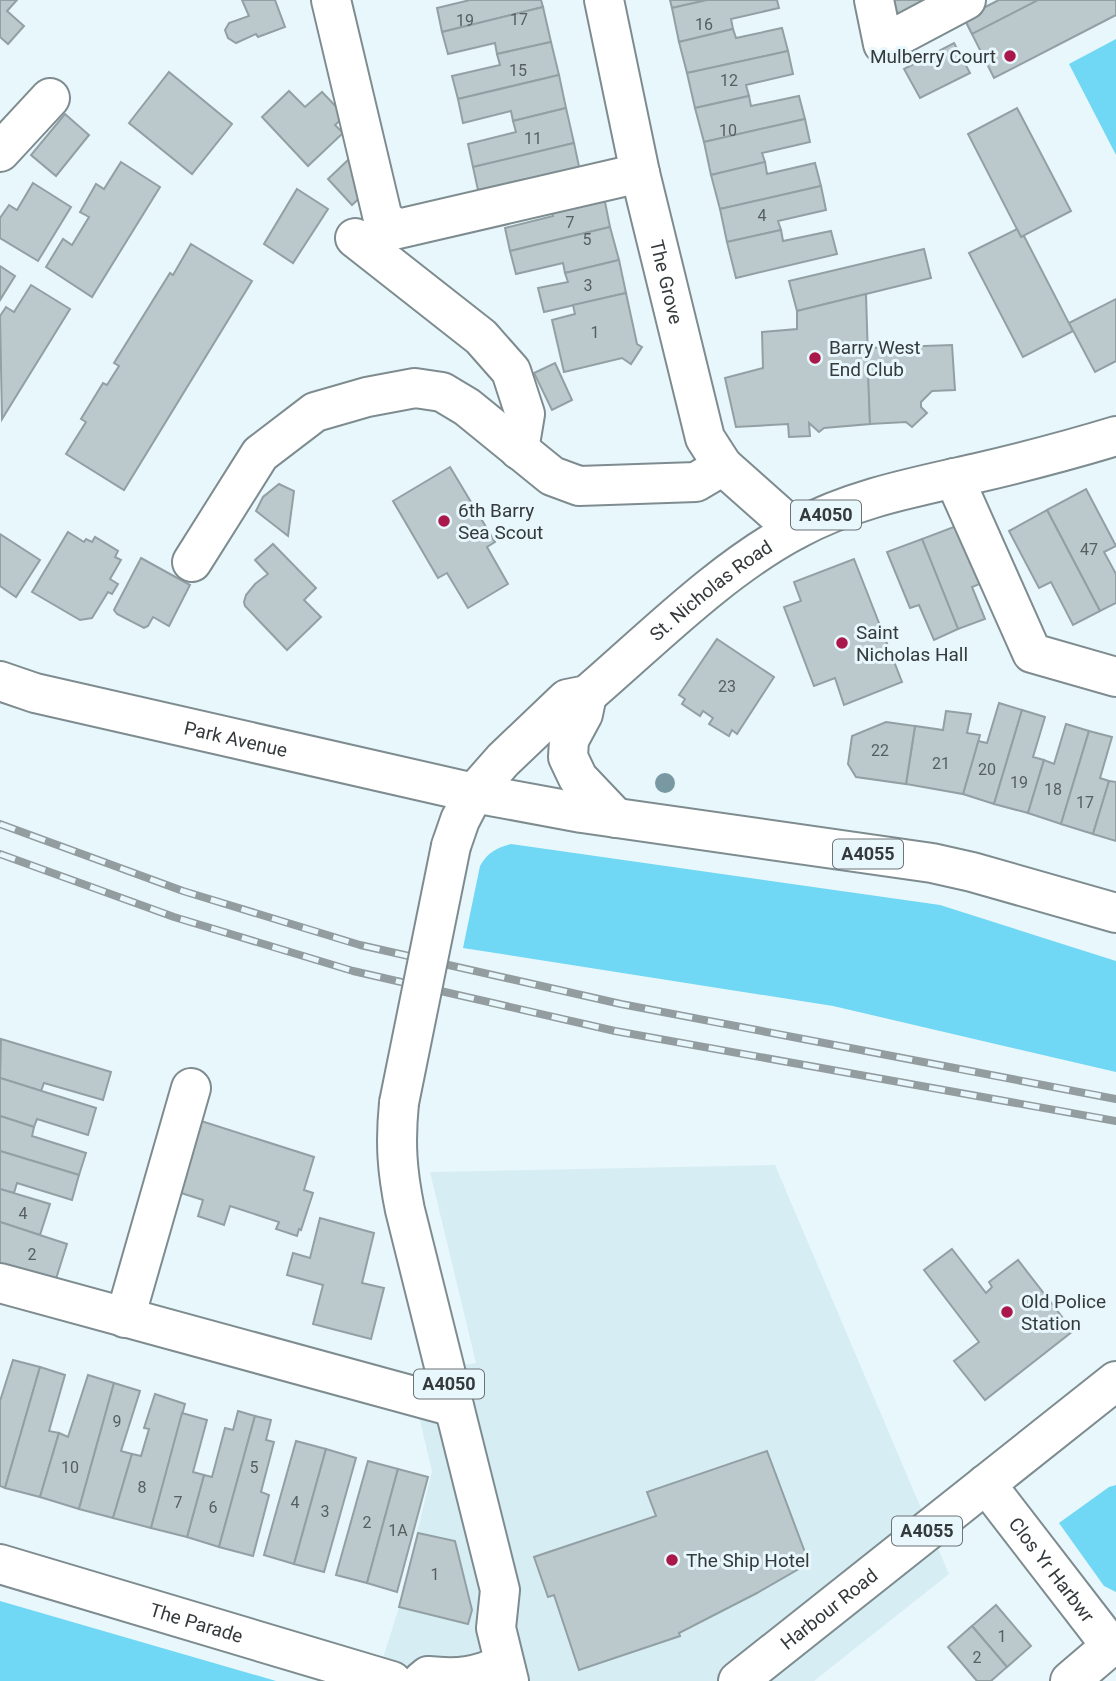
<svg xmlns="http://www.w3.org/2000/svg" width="1116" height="1681" viewBox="0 0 1116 1681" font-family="Roboto,sans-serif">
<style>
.built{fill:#d6edf4}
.green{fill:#70d7f4}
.building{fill:#bbc9cd;stroke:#92a0a4;stroke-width:2}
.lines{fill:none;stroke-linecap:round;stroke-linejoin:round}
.minor-casing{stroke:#7e8c90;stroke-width:42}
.major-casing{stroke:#7e8c90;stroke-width:42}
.minor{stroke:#fff;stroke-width:38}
.major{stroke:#fff;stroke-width:38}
.rail-casing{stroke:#939da0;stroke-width:8}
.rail{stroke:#e8f7fb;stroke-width:5;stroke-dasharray:16;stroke-linecap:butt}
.major-bridge-casing{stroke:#7e8c90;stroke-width:42;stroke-linecap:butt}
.major-bridge{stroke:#fff;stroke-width:38}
.tree{fill:#7899a2}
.poi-dot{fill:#aa174a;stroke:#e8f7fb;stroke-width:2.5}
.labels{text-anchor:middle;stroke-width:6;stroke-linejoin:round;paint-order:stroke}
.number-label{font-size:16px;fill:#565e60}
.shield{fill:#e8f7fb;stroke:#6b7375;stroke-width:2}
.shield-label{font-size:18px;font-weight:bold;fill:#353a3c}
.poi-label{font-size:19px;fill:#353a3c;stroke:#e8f7fb;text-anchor:start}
.street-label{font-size:19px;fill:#353a3c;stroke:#e8f7fb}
</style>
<rect width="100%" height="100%" fill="#e8f7fb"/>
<polygon class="built" points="775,1165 949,1574 814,1681 376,1681 399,1607 432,1471 409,1374 476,1363 430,1172"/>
<g class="green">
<polygon points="1116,39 1116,155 1069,64"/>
<path d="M 511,844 L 940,905 L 1116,961 L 1116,1072 L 833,1006 L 463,948 L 480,866 C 488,852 497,848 511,844 Z"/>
<polygon points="1116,1485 1116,1592 1104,1586 1059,1523 1109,1487"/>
<polygon points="0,1601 276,1681 0,1681"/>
</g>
<g class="building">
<polygon points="0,0 17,0 7,11 24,26 8,44 0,37"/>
<polygon points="242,0 275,0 285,27 258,37 256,34 236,43 228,38 225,30 229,23 249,16"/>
<polygon points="470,0 541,0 543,7 442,32 437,8"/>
<polygon points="670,0 707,0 672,8"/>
<polygon points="707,0 777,0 779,8 731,19 733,29 679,42 672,8"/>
<polygon points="891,0 933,0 900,17"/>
<polygon points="999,0 1116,0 1116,15 994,78 964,18"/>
<polygon points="999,0 1038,0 972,34 964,18"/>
<polygon points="543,7 551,42 497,54 495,43 448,54 442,32"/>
<polygon points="782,28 788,51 687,73 679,42 733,29 736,38"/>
<polygon points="551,42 559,75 458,99 452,76 500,65 497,54"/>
<polygon points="954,43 970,73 920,98 904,69"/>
<polygon points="788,51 793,74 746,85 749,96 695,108 687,73"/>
<polygon points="169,72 232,124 192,174 129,123"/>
<polygon points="559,75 566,108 513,121 511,111 463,123 458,99"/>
<polygon points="289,91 305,107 322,92 345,116 335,125 343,133 308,166 262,117"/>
<polygon points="749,96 751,106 799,96 805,119 704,142 695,108"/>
<polygon points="566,108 574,143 473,167 468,144 516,132 513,121"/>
<polygon points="1017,108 1071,211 1021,237 968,134"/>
<polygon points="65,114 89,135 56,176 31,155"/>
<polygon points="805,119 810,142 762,153 765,162 711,175 704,142"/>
<polygon points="574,143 581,176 528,189 526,179 478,190 473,167"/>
<polygon points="348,160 358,170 352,175 367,191 352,205 328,179"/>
<polygon points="121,162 160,187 92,297 46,267 63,239 72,245 89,217 80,212 96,184 104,189"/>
<polygon points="765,162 767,174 815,163 821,186 720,209 711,175"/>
<polygon points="33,183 71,207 38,261 0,238 0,218 9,205 17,210"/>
<polygon points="821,186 826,210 778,221 781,230 727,242 720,209"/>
<polygon points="297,189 328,209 293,263 264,244"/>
<polygon points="603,192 610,227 510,251 505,228 553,216 550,205"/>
<polygon points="610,227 619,260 565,273 563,263 516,274 510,251"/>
<polygon points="1017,229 1021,237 1024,236 1073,331 1023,357 969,253"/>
<polygon points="781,230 783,241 831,231 837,254 736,278 727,242"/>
<polygon points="191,244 252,281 124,490 66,454 86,422 81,419 103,383 107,385 119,366 114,363 170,273 173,275"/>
<polygon points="924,249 931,278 797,311 789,281"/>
<polygon points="619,260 626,293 544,312 538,288 568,282 565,273"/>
<polygon points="0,266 15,276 0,300"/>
<polygon points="31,285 70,309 2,419 0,316 6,307 14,312"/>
<polygon points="626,293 637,344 642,347 631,364 622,358 564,372 552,320 575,314 573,305"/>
<polygon points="866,294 870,424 824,428 819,432 809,423 810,436 789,437 788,424 736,427 725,378 763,368 762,332 797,329 797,311"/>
<polygon points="1116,299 1116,361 1095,372 1069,323"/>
<polygon points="952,345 955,390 932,391 921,402 921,407 927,413 912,427 906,422 870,424 867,348"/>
<polygon points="555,363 572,400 552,410 534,373"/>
<polygon points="450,467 495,542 487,547 508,584 468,608 447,573 438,578 393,501"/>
<polygon points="279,484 294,491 288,536 256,511 263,497"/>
<polygon points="1086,489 1116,546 1104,552 1116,574 1116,603 1100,611 1047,510"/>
<polygon points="1047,510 1100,611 1073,625 1051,582 1039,588 1009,531"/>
<polygon points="959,525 982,583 972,587 985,619 958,629 922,539"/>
<polygon points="68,532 84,542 86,539 92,542 95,537 118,551 115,557 121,560 110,579 118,584 112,594 108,592 92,618 80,620 32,592"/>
<polygon points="0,534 40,560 16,597 0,586"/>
<polygon points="922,539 958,629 934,640 919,605 910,608 887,552"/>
<polygon points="273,544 316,588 304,600 321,617 287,650 245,606 244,602 246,595 255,584 268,574 255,560"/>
<polygon points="141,558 190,585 169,626 153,617 148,626 144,628 117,614 114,610"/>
<polygon points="854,559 902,682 844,705 835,678 814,686 784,607 801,601 794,582"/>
<polygon points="717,639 774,677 737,734 732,730 729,736 709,724 713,718 703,711 700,716 682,704 685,699 679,695"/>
<polygon points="999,703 1022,710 994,804 963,794 978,741 987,743"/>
<polygon points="1022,710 1045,717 1033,757 1044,760 1028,813 994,804"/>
<polygon points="946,711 971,714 967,733 980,735 963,794 906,784 915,726 943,730"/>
<polygon points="886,722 915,726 906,784 856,777 848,764 852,736"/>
<polygon points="1066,724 1089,731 1061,824 1028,813 1044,760 1054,764"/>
<polygon points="1089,731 1112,737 1100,778 1109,781 1093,834 1061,824"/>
<polygon points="1109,781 1116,782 1116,841 1093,834"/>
<polygon points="1,1039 111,1072 103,1100 44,1083 41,1091 0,1078"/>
<polygon points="0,1078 96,1108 88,1135 37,1119 34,1127 0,1116"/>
<polygon points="0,1116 34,1127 32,1136 86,1153 79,1175 0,1151"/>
<polygon points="198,1120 314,1157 304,1190 313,1193 301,1230 299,1229 297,1236 276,1229 279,1222 230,1206 224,1225 198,1216 203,1200 175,1191"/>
<polygon points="0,1151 79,1175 72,1200 17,1183 14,1193 0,1189"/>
<polygon points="0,1189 50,1204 40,1235 0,1222"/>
<polygon points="320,1218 374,1233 362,1283 384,1288 371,1339 313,1324 323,1285 287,1275 293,1253 310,1258"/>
<polygon points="0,1222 67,1244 55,1282 0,1264"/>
<polygon points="952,1249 986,1293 992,1287 989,1282 1018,1260 1073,1331 985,1400 954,1361 979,1342 924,1270"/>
<polygon points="13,1360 40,1367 5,1488 0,1486 0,1401"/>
<polygon points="40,1367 65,1375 49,1431 59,1433 40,1497 5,1488"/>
<polygon points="88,1375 114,1383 79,1509 40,1497 59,1433 68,1437"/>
<polygon points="114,1383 140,1391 121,1451 132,1454 113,1518 79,1509"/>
<polygon points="155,1394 185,1404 151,1528 113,1518 132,1454 141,1456 149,1429 144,1428"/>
<polygon points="238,1411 255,1416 219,1547 187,1537 204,1475 212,1477 225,1428 233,1430"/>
<polygon points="182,1413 207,1420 193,1472 204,1475 187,1537 151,1528"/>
<polygon points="255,1416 271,1420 266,1440 274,1442 261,1492 269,1495 253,1556 219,1547"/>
<polygon points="296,1441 326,1449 294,1564 264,1555"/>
<polygon points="326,1449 356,1458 324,1572 294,1564"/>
<polygon points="767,1451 809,1563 757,1593 679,1633 680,1636 579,1670 554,1595 548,1597 534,1557 656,1516 647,1492"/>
<polygon points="368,1461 398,1469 367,1583 336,1575"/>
<polygon points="398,1469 428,1477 397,1592 367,1583"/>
<polygon points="418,1533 455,1541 472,1610 468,1624 399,1607"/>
<polygon points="996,1605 1031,1646 1007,1667 972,1626"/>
<polygon points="972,1626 1007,1667 991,1681 977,1681 948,1647"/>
</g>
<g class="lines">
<g class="minor-casing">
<g id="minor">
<polyline points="331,0 383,219 398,229 640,173"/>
<path id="s1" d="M 604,0 L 640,173 L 705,438 L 723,466 L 795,530"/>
<polyline points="874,0 883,44 966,0"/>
<polyline points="0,152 50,98"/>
<polyline points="355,238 481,337 511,371 525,414 519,450"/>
<polyline points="954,478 1032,653 1116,677"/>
<polyline points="192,562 260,454 315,412 367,397 415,388 442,392 467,407 552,476 579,486 696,482 723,466"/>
<path id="s2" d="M 0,681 L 35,693 L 474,793"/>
<polyline points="0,1283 454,1407"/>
<polyline points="125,1318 191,1088"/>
<path id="s3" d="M 986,1484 L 1111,1646 L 1070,1681"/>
<path id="s4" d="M 0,1564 L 392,1681"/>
<path d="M 422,1681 L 428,1676 C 459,1679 476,1677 504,1664"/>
</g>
</g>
<g class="major-casing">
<g id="major">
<polyline points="587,695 583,714 569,740 568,757 578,778 616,818"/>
<polyline points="474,793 582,813 932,863 972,872 1116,913"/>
<path id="s5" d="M 451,846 L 460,820 L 474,793 L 503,760 L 567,699 L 587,695 C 651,640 720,570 795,530 C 851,499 915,487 977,473 C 1024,462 1070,450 1116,436"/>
<path d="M 399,1103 C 395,1143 397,1171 405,1210 L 500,1590 L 496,1628 L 509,1681"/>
<path id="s6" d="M 738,1681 L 1116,1381"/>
</g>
</g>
<use href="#minor" class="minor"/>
<use href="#major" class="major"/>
<g class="rail-casing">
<g id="rail">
<polyline points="0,824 183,891 360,945 621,1004 1116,1099"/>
<polyline points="0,854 174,917 353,971 615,1031 1116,1121"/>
</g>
</g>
<use href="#rail" class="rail"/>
<g class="major-bridge-casing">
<polyline id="major-bridge" points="399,1103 451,846"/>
</g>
<use href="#major-bridge" class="major-bridge"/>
</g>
<circle class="tree" cx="665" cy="783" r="10"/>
<g class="poi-dot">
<circle cx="1010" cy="56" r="7"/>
<circle cx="815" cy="358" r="7"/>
<circle cx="444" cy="521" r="7"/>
<circle cx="842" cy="643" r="7"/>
<circle cx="1007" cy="1312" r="7"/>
<circle cx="672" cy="1560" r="7"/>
</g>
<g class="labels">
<g class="number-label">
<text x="519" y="25">17</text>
<text x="465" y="26">19</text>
<text x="704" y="30">16</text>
<text x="518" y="76">15</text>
<text x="729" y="86">12</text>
<text x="728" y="136">10</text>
<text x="533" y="144">11</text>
<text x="762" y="221">4</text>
<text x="570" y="228">7</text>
<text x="587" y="245">5</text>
<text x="588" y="291">3</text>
<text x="595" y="338">1</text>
<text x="1089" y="555">47</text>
<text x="727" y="692">23</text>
<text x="880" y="756">22</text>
<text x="941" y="769">21</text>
<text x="987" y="775">20</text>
<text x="1019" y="788">19</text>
<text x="1053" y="795">18</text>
<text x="1085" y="808">17</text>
<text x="23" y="1219">4</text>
<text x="32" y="1260">2</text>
<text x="117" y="1427">9</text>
<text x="70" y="1473">10</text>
<text x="254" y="1473">5</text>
<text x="142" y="1493">8</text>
<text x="178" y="1508">7</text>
<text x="295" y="1508">4</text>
<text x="213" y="1513">6</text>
<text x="325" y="1517">3</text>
<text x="367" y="1528">2</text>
<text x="398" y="1536">1A</text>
<text x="435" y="1580">1</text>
<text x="1002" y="1642">1</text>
<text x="977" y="1663">2</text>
</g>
<g class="shield">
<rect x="791" y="500.5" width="70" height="29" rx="5"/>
<rect x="833" y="839.5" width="70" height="29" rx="5"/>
<rect x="414" y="1369.5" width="70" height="29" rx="5"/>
<rect x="892" y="1516.5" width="70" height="29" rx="5"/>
</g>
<g class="shield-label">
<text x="826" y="521">A4050</text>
<text x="868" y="860">A4055</text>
<text x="449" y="1390">A4050</text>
<text x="927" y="1537">A4055</text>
</g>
<g class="poi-label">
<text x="996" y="63" text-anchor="end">Mulberry Court</text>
<text x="829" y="354">Barry West<tspan x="829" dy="22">End Club</tspan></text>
<text x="458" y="517">6th Barry<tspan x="458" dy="22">Sea Scout</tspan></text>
<text x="856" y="639">Saint<tspan x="856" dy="22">Nicholas Hall</tspan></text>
<text x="1021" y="1308">Old Police<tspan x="1021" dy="22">Station</tspan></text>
<text x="686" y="1567">The Ship Hotel</text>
</g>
<g class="street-label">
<text dy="7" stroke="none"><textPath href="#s1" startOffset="289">The Grove</textPath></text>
<text dy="7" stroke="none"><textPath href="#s5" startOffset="373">St. Nicholas Road</textPath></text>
<text dy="7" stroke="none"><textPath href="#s2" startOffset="243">Park Avenue</textPath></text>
<text dy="7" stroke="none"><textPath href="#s3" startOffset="108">Clos Yr Harbwr</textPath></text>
<text dy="7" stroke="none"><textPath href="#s6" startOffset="116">Harbour Road</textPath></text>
<text dy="7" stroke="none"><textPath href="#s4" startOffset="205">The Parade</textPath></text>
</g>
</g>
</svg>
